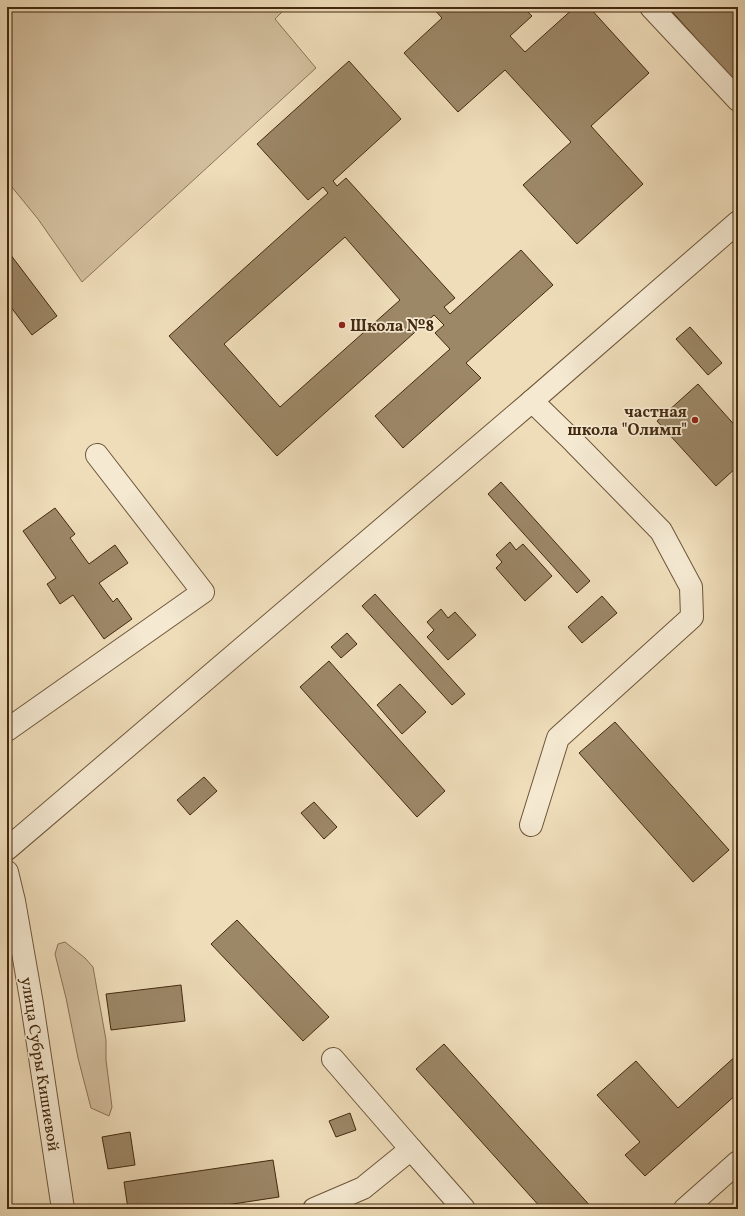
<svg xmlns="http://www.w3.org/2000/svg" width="745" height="1216" viewBox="0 0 745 1216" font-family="Vollkorn,serif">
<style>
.green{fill:#d2be9d;stroke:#8a7456}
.building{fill:#9c8767;stroke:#43290e;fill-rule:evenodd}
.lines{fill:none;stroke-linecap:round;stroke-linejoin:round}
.minor-casing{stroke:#6e5639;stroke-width:24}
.minor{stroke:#f5e9d2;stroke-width:22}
.poi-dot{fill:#8f2418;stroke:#f5e9d2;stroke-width:1.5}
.labels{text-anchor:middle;stroke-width:3.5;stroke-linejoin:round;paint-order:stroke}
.poi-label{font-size:16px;font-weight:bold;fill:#43290e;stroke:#f5e9d2;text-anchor:start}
.street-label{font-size:16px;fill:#43290e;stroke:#f5e9d2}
</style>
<rect width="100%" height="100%" fill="#efddba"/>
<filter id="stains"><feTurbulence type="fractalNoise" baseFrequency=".005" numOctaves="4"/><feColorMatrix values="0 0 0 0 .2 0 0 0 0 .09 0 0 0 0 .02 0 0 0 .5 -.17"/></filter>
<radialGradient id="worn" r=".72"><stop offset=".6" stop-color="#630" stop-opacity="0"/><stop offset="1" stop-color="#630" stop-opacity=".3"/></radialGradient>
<g class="green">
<polygon points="7,7 286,7 286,8 275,19 316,68 82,282 38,219 7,181"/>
<polygon points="65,942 85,958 93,967 106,1040 106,1060 112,1107 109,1116 91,1108 78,1058 66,998 55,954 58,944"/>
</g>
<g class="building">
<polygon points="432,7 523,7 532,16 510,36 525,52 575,7 589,7 649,73 591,126 643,184 577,244 523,185 571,142 505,70 458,112 404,53 442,18"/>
<polygon points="668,7 738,7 738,85"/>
<path d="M 349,61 L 401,119 L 333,181 L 337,186 L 346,178 L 455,298 L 444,307 L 450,314 L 521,250 L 553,285 L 466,363 L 481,378 L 403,448 L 375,416 L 450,349 L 435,333 L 444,325 L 434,315 L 277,456 L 169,336 L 328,193 L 323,187 L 308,200 L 257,144 ZM 345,237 L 400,300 L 280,407 L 224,344 Z"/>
<polygon points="7,250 57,316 32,335 7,302"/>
<polygon points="690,327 722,363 708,375 676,339"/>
<polygon points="698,384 738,429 738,466 716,486 657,421"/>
<polygon points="501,482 590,581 577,593 488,494"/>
<polygon points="55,508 75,534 70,538 89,564 115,545 128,563 99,583 113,602 117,598 132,619 104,639 73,595 60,604 47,584 56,578 23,531"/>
<polygon points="510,542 516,550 523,544 552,576 525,601 496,568 502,562 496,555"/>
<polygon points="375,594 465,694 452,705 362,606"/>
<polygon points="602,596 617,613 582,643 568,627"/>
<polygon points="441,609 448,618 455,612 476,635 448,660 427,637 434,630 427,622"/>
<polygon points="347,633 357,644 341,658 331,647"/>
<polygon points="329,661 445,791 417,817 300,687"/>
<polygon points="400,684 426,712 402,734 377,705"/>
<polygon points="615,722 729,850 693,882 579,753"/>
<polygon points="204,777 217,791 190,815 177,800"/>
<polygon points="314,802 337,827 324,839 301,813"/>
<polygon points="237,920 329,1017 303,1041 211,944"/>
<polygon points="181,985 185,1021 111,1030 106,994"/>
<polygon points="444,1044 593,1209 542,1209 416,1069"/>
<polygon points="738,1054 738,1093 645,1176 625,1155 640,1142 597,1095 636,1061 678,1108"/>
<polygon points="350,1113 356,1130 336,1137 329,1121"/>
<polygon points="130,1132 135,1165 108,1169 102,1137"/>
<polygon points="273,1160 279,1197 200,1209 128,1209 124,1182"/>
</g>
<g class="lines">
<g class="minor-casing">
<g id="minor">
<polyline points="651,7 738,100"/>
<polyline points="7,730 203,592 97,455"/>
<polyline points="531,825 558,738 692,617 691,587 661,531 574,442 532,401"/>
<polyline points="7,849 532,401 738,222"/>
<polyline points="7,872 14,901 32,1004 63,1209"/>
<polyline points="333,1059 411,1149"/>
<polyline points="314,1209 363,1188 411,1149 464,1209"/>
<polyline points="685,1209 738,1162"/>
</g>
</g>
<use href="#minor" class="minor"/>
</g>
<g class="poi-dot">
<circle cx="342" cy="325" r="4"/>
<circle cx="695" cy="420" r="4"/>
</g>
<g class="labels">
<g class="poi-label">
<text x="350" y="331">Школа №8</text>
<text x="687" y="417" text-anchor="end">частная<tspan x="687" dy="18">школа "Олимп"</tspan></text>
</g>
<g class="street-label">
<text transform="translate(41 1064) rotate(81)" y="6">улица Субры Кишиевой</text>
</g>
</g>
<rect width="745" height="1216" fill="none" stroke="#efddba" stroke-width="24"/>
<rect x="8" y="8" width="729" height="1200" fill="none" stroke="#43290e" stroke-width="2"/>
<rect x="12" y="12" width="721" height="1192" fill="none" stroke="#43290e"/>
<rect width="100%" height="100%" filter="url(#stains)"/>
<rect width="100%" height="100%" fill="url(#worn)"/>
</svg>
